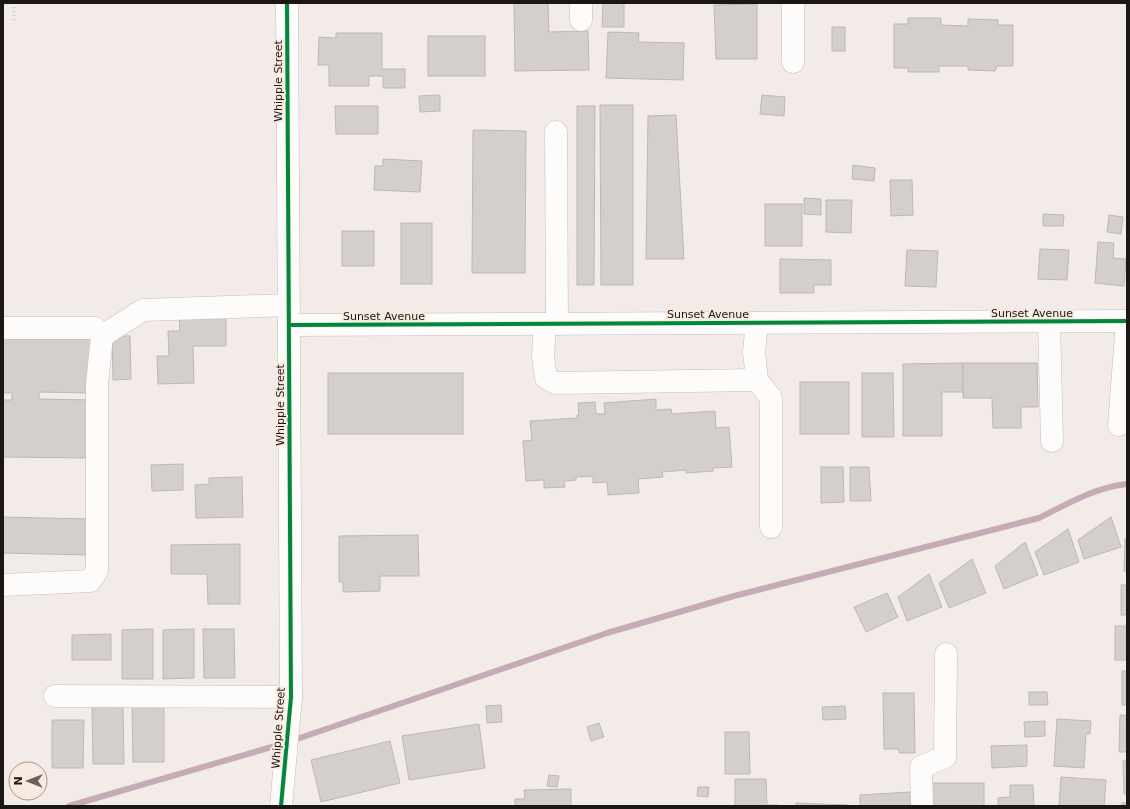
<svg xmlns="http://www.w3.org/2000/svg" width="1130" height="809" viewBox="0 0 1130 809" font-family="'DejaVu Sans',sans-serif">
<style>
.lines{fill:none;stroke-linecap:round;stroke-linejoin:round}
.stream{stroke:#c8aab6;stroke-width:6}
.building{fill:#d4cfcb;stroke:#bdb8b3}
.minor-casing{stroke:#c4beba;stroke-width:23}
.path{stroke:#cecbca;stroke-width:2.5;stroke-dasharray:1 3;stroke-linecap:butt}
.minor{stroke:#fdfcfb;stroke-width:22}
.cycleway-casing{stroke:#f9eae1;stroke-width:6}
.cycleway{stroke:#00873e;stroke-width:4}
.labels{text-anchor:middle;stroke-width:4;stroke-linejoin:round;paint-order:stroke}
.street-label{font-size:11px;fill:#1c1714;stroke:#f9eae1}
</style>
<rect width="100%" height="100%" fill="#f3ebe7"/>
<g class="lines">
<g class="stream">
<path d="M 291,741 L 607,633 L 734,596 L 1039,518 C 1067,504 1096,487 1127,484"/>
<polyline points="69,806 282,744"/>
</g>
</g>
<g class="building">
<polygon points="514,3 548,3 549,32 588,31 589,70 515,71"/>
<polygon points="603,3 624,3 624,27 602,27"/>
<polygon points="757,4 757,59 716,59 714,5"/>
<polygon points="908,18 941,18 941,25 968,26 968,19 998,20 998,25 1013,25 1013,66 997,66 995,71 968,70 968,66 939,66 939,72 908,72 908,68 894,68 894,24 908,24"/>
<rect x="832" y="27" width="13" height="24"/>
<polygon points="608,32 639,33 638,42 684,43 683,80 606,78"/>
<polygon points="336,33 382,33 382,69 405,69 405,88 383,88 383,76 369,76 369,86 329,86 329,65 318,65 319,37 336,38"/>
<rect x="428" y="36" width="57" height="40"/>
<polygon points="440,95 440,111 420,112 419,96"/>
<polygon points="762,95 785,97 784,116 760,114"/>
<polygon points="600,105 633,105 633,285 601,285"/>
<polygon points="335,106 378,106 378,134 336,134"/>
<polygon points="577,106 595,106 594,285 577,285"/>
<polygon points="676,115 684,259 646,259 648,116"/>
<polygon points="473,130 526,131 525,273 472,273"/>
<polygon points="383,159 422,161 420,192 374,190 375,166 383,166"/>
<polygon points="853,165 875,168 874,181 852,179"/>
<polygon points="890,180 912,180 913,215 891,216"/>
<polygon points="804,198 821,199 821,215 804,214"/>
<polygon points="826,200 852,200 851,233 826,232"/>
<rect x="765" y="204" width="37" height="42"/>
<polygon points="1043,214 1064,215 1063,226 1043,226"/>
<polygon points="1109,215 1123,217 1121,234 1107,232"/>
<rect x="401" y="223" width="31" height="61"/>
<rect x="342" y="231" width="32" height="35"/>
<polygon points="1098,242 1114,243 1113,258 1126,259 1124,286 1095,283"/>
<polygon points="1040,249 1069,250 1067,280 1038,279"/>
<polygon points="907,250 938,251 936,287 905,286"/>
<polygon points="780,259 831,260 831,285 814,285 814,293 780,293"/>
<polygon points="179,317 226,317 226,346 193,346 194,383 158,384 157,356 169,356 168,331 180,331"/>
<polygon points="112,336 130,336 131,379 113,380"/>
<polygon points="3,337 91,338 90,393 39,392 39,399 92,400 91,458 3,457 3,400 12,400 12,393 3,393"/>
<polygon points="963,363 963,392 942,392 942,436 903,436 903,364"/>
<polygon points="963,363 1037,363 1038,407 1021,407 1021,428 993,428 992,398 963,398"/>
<rect x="328" y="373" width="135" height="61"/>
<polygon points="862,373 893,373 894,437 862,437"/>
<rect x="800" y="382" width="49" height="52"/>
<polygon points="656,399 656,410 671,409 672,414 715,411 716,428 729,427 732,467 713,468 713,471 686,473 686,470 662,472 663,477 638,479 639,493 608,495 607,482 593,483 593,476 576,477 576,480 564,481 565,487 544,488 544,480 526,481 523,441 532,440 530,421 577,418 577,415 579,415 578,403 595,402 596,414 605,414 604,403"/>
<polygon points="183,464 183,490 152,491 151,465"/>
<polygon points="821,467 843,467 844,502 821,503"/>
<polygon points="850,467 869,467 871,501 850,501"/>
<polygon points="242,477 243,517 196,518 195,485 209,484 209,478"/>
<polygon points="3,517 89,519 88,555 3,553"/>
<polygon points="1111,517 1121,547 1084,559 1078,540"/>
<polygon points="1068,529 1079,562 1044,575 1035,552"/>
<polygon points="418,535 419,576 380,576 380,591 343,592 343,582 339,582 339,536"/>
<polygon points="1125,539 1127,539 1127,571 1124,571"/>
<polygon points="1025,542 1038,575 1004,589 995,566"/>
<polygon points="240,544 240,604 208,604 207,574 171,574 171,545"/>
<polygon points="972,559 986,593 949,608 939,583"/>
<polygon points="929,574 942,607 907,621 898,597"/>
<rect x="1121" y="585" width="6" height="30"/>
<polygon points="887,593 898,617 866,632 854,607"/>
<rect x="1115" y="626" width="12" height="34"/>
<polygon points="153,629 153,679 122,679 122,630"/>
<polygon points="194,629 194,678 163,679 163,630"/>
<polygon points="203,629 234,629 235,678 204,678"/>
<polygon points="111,634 111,660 72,660 72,635"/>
<rect x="1122" y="671" width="5" height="34"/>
<polygon points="1029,692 1047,692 1048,705 1029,705"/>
<polygon points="883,693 914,693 915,753 900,753 898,749 884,749"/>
<polygon points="164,704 164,762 133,762 132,705"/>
<polygon points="501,705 502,722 487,723 486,706"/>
<polygon points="92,706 123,706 124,764 93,764"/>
<polygon points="845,706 846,719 823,720 822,707"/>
<polygon points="1120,715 1127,715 1127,752 1119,752"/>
<polygon points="1057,719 1091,721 1090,734 1086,734 1084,768 1054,766"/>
<polygon points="52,720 84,720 83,768 52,768"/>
<polygon points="1045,721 1045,736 1025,737 1024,722"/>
<polygon points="599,723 604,737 591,741 587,727"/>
<polygon points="479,724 485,768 409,780 402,736"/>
<polygon points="725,732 749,732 750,774 725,774"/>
<polygon points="390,741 400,783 321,802 311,760"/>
<polygon points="1027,745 1027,766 992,768 991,746"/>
<polygon points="1127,760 1127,794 1124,794 1123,761"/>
<polygon points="549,775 559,776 557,787 547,786"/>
<polygon points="1061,777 1106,780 1104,806 1059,806"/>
<polygon points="735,779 766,779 767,805 778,805 778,806 735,806"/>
<rect x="932" y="783" width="52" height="23"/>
<polygon points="1010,785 1033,785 1034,806 998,806 998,798 1010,797"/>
<polygon points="698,787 709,787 708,797 697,796"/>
<polygon points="571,789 571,806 515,806 515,799 525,799 524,790"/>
<polygon points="910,792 911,806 860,806 860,795"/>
<polygon points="796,803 848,805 848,806 796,806"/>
<rect x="1122" y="803" width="5" height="3"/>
</g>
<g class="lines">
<g class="minor-casing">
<g id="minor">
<polyline points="581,3 581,20"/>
<polyline points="793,62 793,3"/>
<polyline points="556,132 557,324"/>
<polyline points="1049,322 1052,441"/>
<polyline points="757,323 754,352 757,380 771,398 771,527"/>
<polyline points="545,324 543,356 546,378 555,383 757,380"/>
<polyline points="289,325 1127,321"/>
<polyline points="3,328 95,328 102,336 97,384 97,571 90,581 3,585"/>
<polyline points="102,336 143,310 289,305"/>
<polyline points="1119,425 1127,321"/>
<polyline points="55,696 291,697"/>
<polyline points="281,806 291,697 287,3"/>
<polyline points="922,806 921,767 945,757 946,654"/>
</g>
</g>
<polyline class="path" points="14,3 14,22"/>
<use href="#minor" class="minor"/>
<g class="cycleway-casing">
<g id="cycleway">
<polyline points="289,325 1127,321"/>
<polyline points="281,806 291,697 287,3"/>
</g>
</g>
<use href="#cycleway" class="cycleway"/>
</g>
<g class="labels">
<g class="street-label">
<text transform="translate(278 81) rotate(-90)" y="4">Whipple Street</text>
<text x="1032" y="317">Sunset Avenue</text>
<text x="708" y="318">Sunset Avenue</text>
<text x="384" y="320">Sunset Avenue</text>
<text transform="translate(280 405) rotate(-90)" y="4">Whipple Street</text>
<text transform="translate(278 728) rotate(-86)" y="4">Whipple Street</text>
</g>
</g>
<rect width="1130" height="809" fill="none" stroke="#1c1714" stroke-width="8"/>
<g transform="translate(28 781) rotate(270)"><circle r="19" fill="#f9eae1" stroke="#a1968f"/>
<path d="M0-3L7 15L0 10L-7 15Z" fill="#67615e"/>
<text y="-6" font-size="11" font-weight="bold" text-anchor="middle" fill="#1c1714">N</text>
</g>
</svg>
